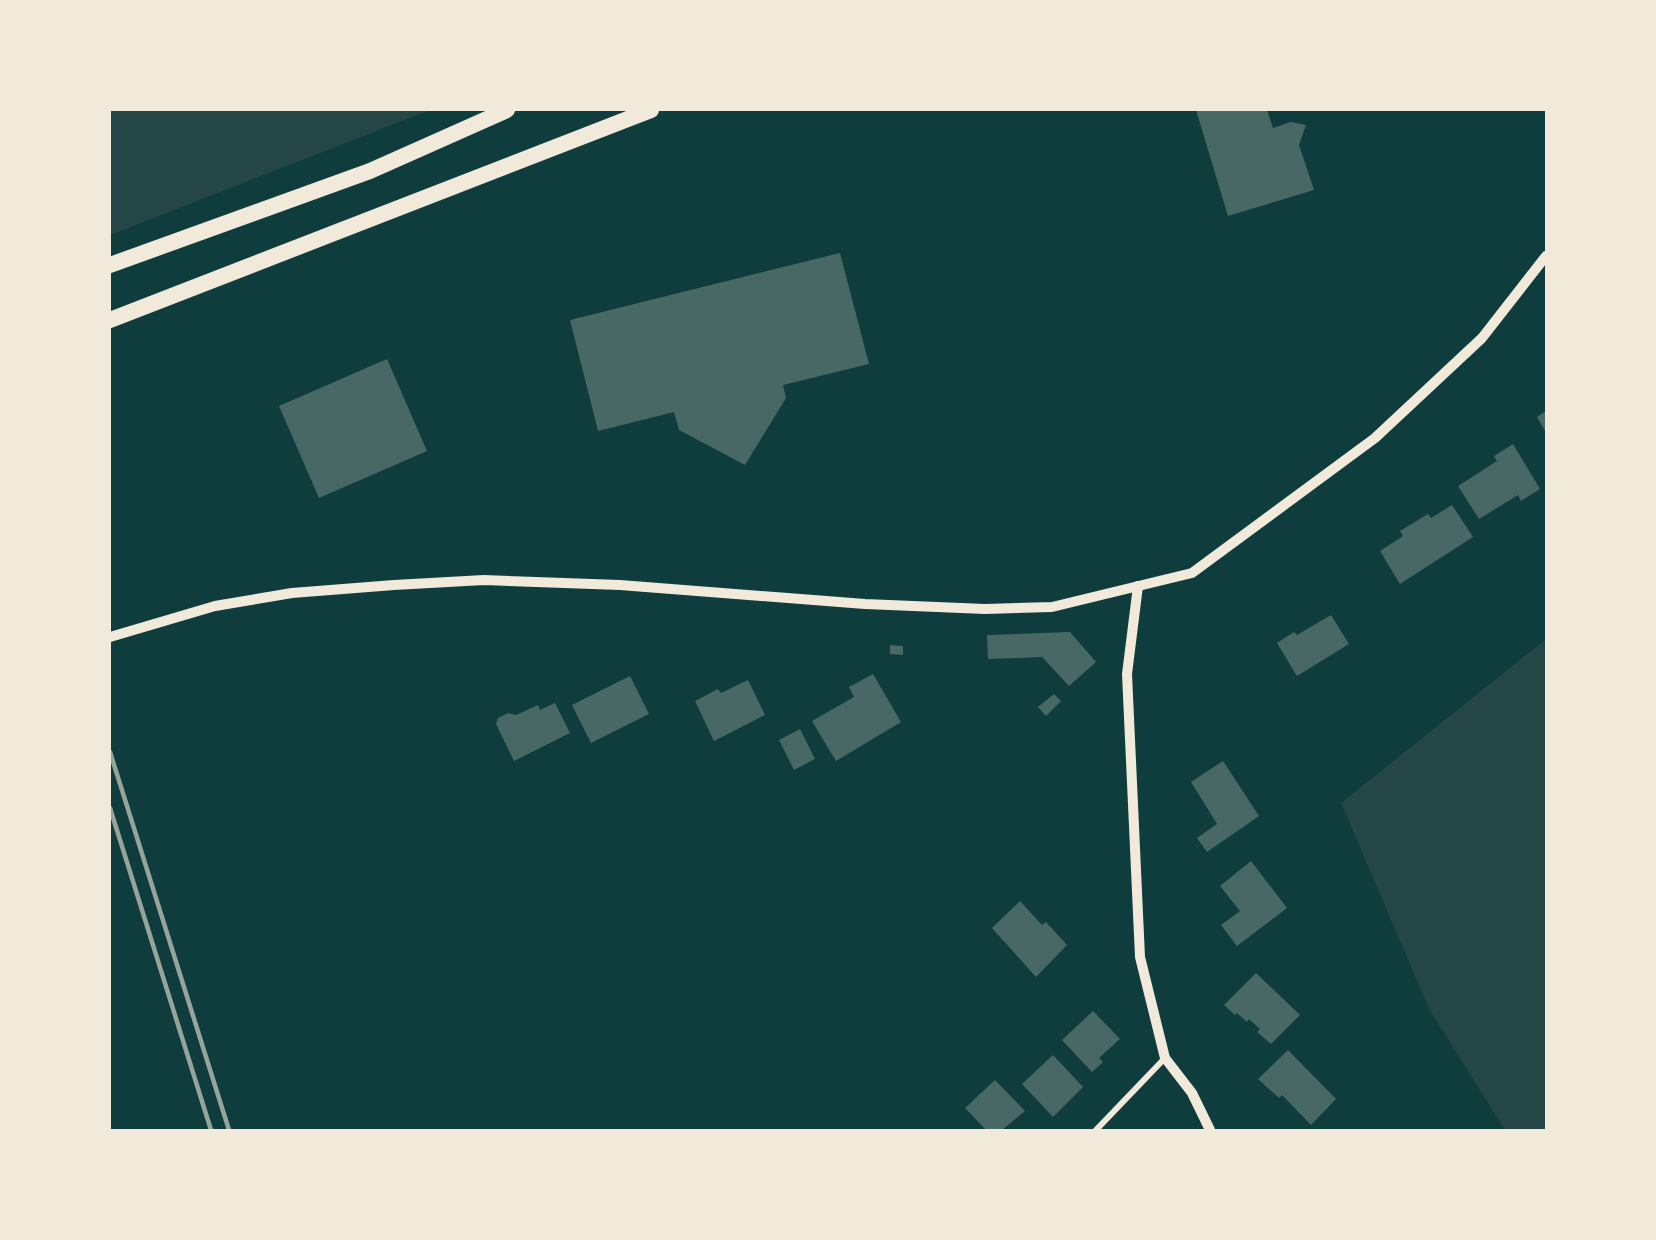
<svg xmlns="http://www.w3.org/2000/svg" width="1656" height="1240" viewBox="0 0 1656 1240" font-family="Signika,sans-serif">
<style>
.green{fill:#244646}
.building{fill:#486865}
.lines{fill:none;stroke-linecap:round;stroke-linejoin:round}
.minor{stroke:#f1e9da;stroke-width:6}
.tertiary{stroke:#f1e9da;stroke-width:10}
.trunk{stroke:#f1e9da;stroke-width:16}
.rail{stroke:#97a49c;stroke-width:4.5}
</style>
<rect width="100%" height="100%" fill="#0f3d3e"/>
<g class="green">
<polygon points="110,110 430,110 110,235"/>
<polygon points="1546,639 1546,1130 1505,1130 1429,1009 1341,803"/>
</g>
<g class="building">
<polygon points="1196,110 1267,110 1273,128 1291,122 1306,125 1299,145 1314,190 1228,216"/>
<polygon points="840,253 869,364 783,385 786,398 745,465 679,430 674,412 598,431 570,320"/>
<polygon points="387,359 427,451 319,498 279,406"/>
<polygon points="1546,411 1546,433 1537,417"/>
<polygon points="1513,444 1540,489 1521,501 1518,495 1479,519 1458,486 1497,461 1494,456"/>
<polygon points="1452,505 1473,537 1400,584 1380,551 1403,536 1400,531 1428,514 1431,518"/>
<polygon points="1331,615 1349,644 1297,676 1277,643 1294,632 1297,635"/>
<polygon points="1070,632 1096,662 1069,686 1042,657 988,659 987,635"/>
<polygon points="890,645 903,646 903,655 890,654"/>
<polygon points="873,674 901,722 836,761 812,721 854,697 849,687"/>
<polygon points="630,676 649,714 591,743 572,705"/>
<polygon points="748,680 765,715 714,741 695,701 718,689 721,693"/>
<polygon points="1054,694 1061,701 1046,716 1038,707"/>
<polygon points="555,703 570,733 514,761 496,724 498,718 508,713 516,715 538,705 540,710"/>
<polygon points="800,729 815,759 794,770 779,740"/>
<polygon points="1223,761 1259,816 1207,852 1197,838 1217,824 1191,782"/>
<polygon points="1251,861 1287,908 1237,946 1221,925 1240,911 1220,886"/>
<polygon points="1020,901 1042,925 1046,922 1067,945 1036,977 992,928"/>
<polygon points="1256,973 1300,1015 1271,1044 1257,1032 1260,1029 1249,1019 1247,1022 1237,1013 1235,1015 1224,1005"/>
<polygon points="1093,1011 1120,1039 1099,1058 1103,1062 1092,1072 1062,1040"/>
<polygon points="1288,1050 1336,1099 1311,1125 1282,1095 1279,1098 1258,1079"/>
<polygon points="1053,1055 1083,1087 1053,1117 1022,1084"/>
<polygon points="995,1080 1025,1111 1002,1130 986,1130 965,1108"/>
</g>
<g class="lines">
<polyline class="minor" points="1096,1130 1165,1058"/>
<g class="tertiary">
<polyline points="1138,586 1127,674 1140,957 1165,1058 1192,1093 1210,1130"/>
<polyline points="110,637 215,606 292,593 394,585 484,580 620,585 865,604 985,609 1052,607 1192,573 1375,438 1482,338 1546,256"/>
</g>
<g class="trunk">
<polyline points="110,265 370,171 507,110"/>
<polyline points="110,320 651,110"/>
</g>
<g class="rail">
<polyline points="110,752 229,1130"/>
<polyline points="110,808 211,1130"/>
</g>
</g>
<rect width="1656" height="1240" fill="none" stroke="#f1e9da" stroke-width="222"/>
</svg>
